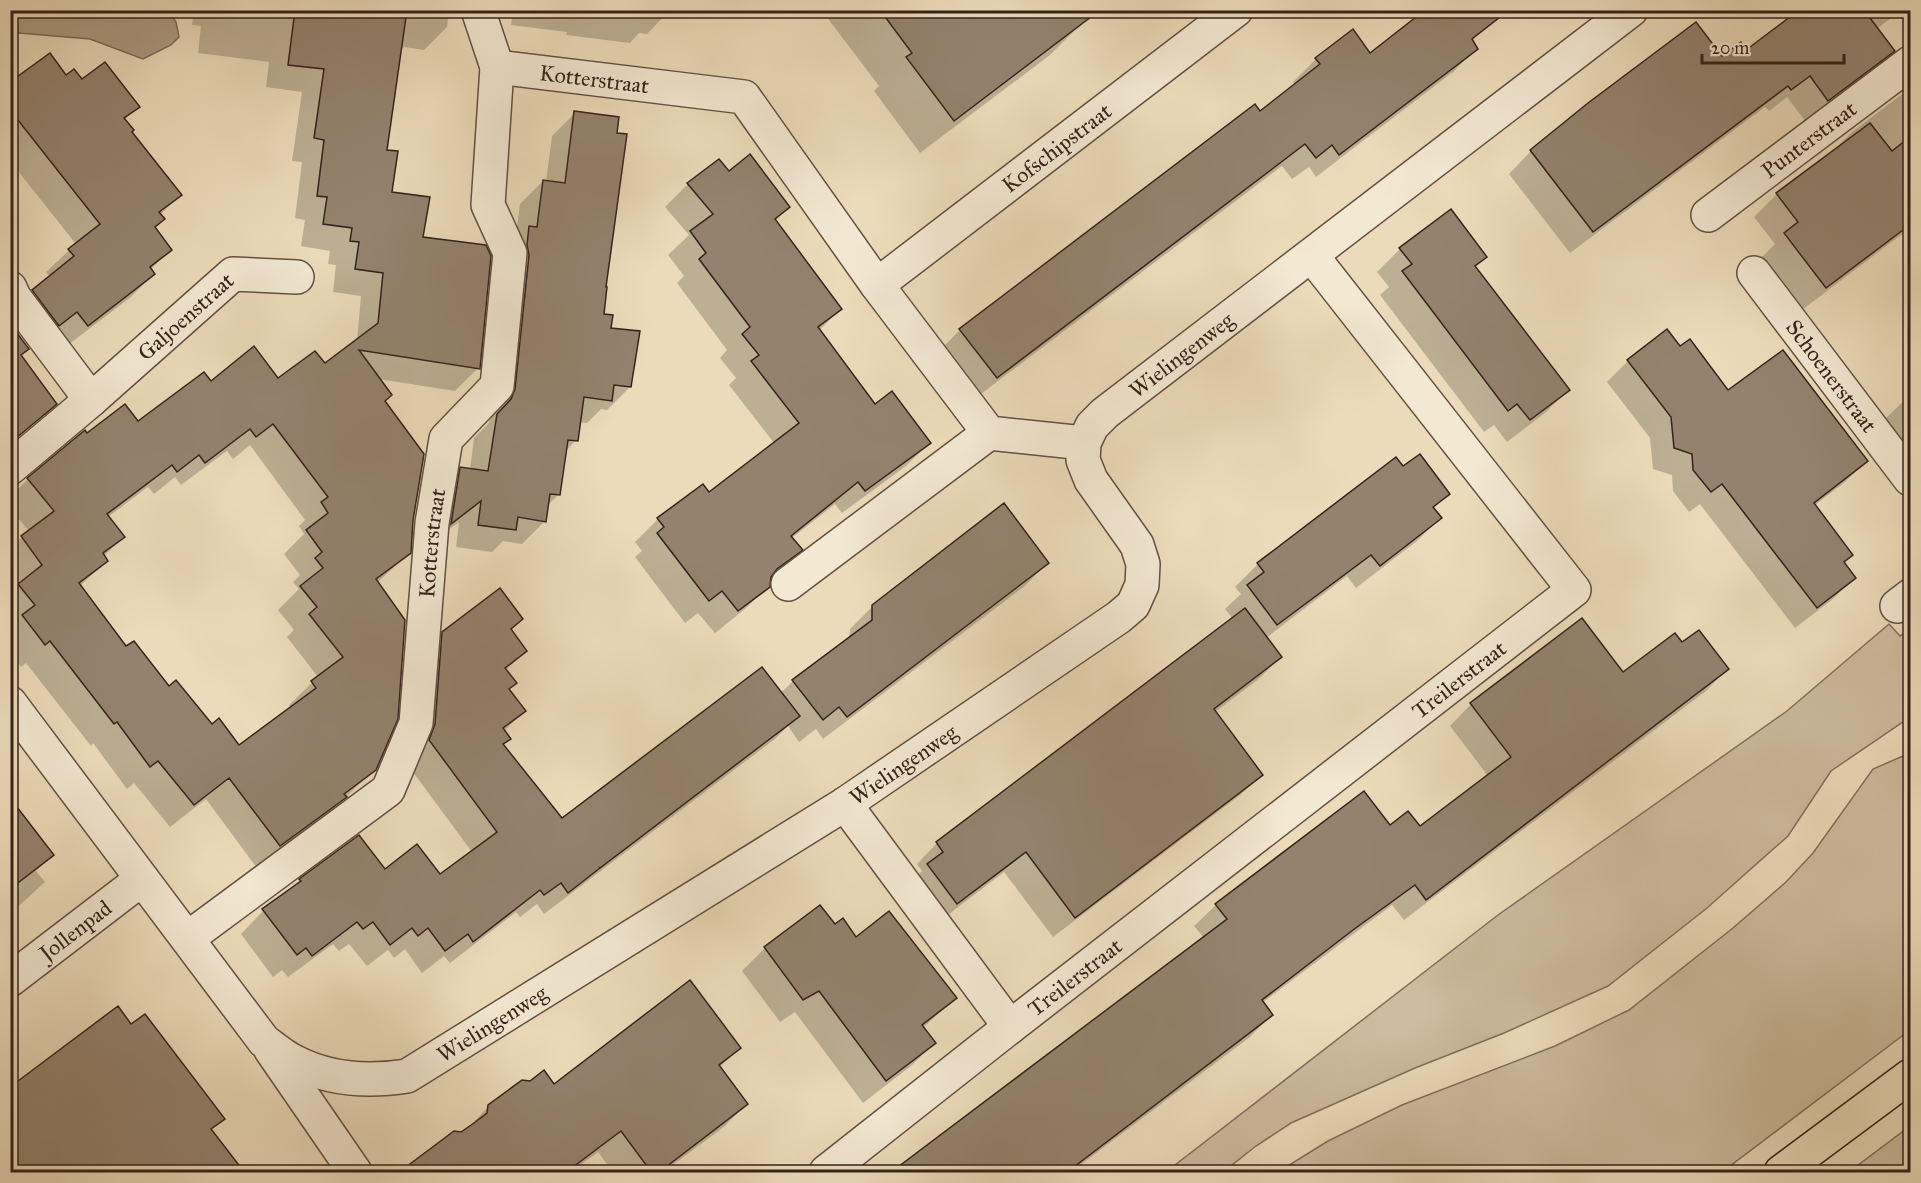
<svg xmlns="http://www.w3.org/2000/svg" width="1921" height="1183" viewBox="0 0 1921 1183" font-family="'IM FELL Great Primer',serif">
<style>
.green{fill:#cdbc9f;stroke:#816f5d;stroke-width:1.5}
.water{fill:#ae9c84;stroke:#7e6b5a;stroke-width:1.5}
.shadow{fill:#0003;fill-rule:evenodd}
.building{fill:#94826e;stroke:#35221b;stroke-width:1.5;fill-rule:evenodd}
.lines{fill:none;stroke-linecap:round;stroke-linejoin:round}
.minor-casing{stroke:#635043;stroke-width:36}
.major-casing{stroke:#35221b;stroke-width:36}
.minor{stroke:#f3e8d2;stroke-width:33}
.major{stroke:#ecdbba;stroke-width:33}
.labels{text-anchor:middle;stroke-width:4.5;stroke-linejoin:round;paint-order:stroke}
.street-label{font-size:22px;fill:#35221b;stroke:#f3e8d2}
</style>
<rect width="100%" height="100%" fill="#ecdbba"/>
<filter id="stains"><feTurbulence type="fractalNoise" baseFrequency=".00333" numOctaves="4"/><feColorMatrix values="0 0 0 0 .2 0 0 0 0 .09 0 0 0 0 .02 0 0 0 .5 -.17"/></filter>
<radialGradient id="worn" r=".72"><stop offset=".6" stop-color="#630" stop-opacity="0"/><stop offset="1" stop-color="#630" stop-opacity=".3"/></radialGradient>
<g class="green">
<polygon points="1889,624 1900,636 1910,628 1910,717 1831,771 1788,836 1707,908 1608,986 1504,1033 1415,1068 1291,1123 1256,1146 1223,1172 1166,1172 1498,915 1787,711"/>
<polygon points="1910,753 1910,1030 1722,1172 1278,1172 1328,1141 1402,1105 1555,1046 1629,1010 1733,928 1786,882 1813,853 1873,769"/>
<polygon points="1910,1126 1910,1172 1849,1172"/>
</g>
<polygon class="water" points="168,10 176,22 179,37 171,45 143,59 90,39 19,33 11,35 11,11"/>
<g class="shadow">
<path d="M 188,10 L 449,10 L 447,27 L 424,50 L 404,47 L 399,52 L 385,151 L 390,193 L 421,238 L 478,368 L 455,391 L 379,379 L 412,520 L 409,553 L 377,583 L 375,769 L 322,820 L 257,868 L 206,799 L 170,827 L 134,783 L 127,789 L 93,743 L 91,746 L 26,663 L 21,667 L 10,653 L 10,593 L 18,586 L 10,575 L 10,548 L 29,531 L 10,509 L 10,497 L 28,479 L 86,435 L 138,423 L 210,383 L 278,380 L 324,366 L 357,341 L 361,296 L 333,292 L 336,265 L 328,264 L 330,251 L 301,246 L 305,220 L 295,218 L 302,162 L 292,161 L 302,92 L 266,87 L 269,62 L 198,53 L 201,26 L 192,25 L 194,11 ZM 250,445 L 305,520 L 299,526 L 304,534 L 284,554 L 300,575 L 293,582 L 299,589 L 278,610 L 294,630 L 287,637 L 318,677 L 289,705 L 291,708 L 238,747 L 212,726 L 126,648 L 79,587 L 106,561 L 103,557 L 123,537 L 108,517 L 148,487 L 154,494 L 175,477 L 181,485 L 227,451 L 233,459 Z"/>
<polygon points="513,10 670,10 647,34 639,33 630,43 566,35 567,32 511,25"/>
<polygon points="825,10 1074,10 1083,22 1050,55 920,153 874,91 879,86 823,12"/>
<polygon points="1413,10 1486,10 1486,27 1471,41 1476,49 1453,72 1316,177 1309,167 1292,179 1282,166 973,400 937,353 960,330 1260,113 1296,85 1293,82 1316,59 1370,55 1419,18"/>
<polygon points="1801,10 1901,10 1877,29 1893,51 1871,73 1806,122 1787,97 1769,111 1765,107 1570,253 1509,174 1531,151 1589,105 1722,58 1746,52"/>
<polygon points="66,77 81,81 138,106 124,120 131,132 180,195 160,215 154,228 170,250 150,270 153,274 131,297 64,348 10,313 50,277 46,272 76,244 10,161 10,84"/>
<polygon points="1910,88 1910,228 1802,310 1762,257 1775,244 1754,217 1777,194 1831,153 1852,132"/>
<polygon points="575,113 602,315 609,329 630,387 607,410 601,409 587,423 579,422 576,440 565,452 558,495 547,506 545,521 522,544 503,541 492,552 456,547 459,522 429,544 438,492 461,469 470,470 474,438 488,424 493,412 520,204 543,181 546,182 552,136"/>
<polygon points="728,173 788,207 775,221 840,309 819,331 874,406 929,443 906,466 842,513 835,504 792,538 801,550 769,579 768,586 745,609 715,633 698,613 685,623 635,557 642,551 635,542 658,519 709,494 774,443 729,385 736,378 720,358 727,350 677,283 684,276 668,255 689,235 665,207 688,184"/>
<polygon points="1400,249 1485,257 1474,267 1568,390 1545,413 1507,442 1494,425 1484,432 1380,295 1389,287 1377,272"/>
<polygon points="10,344 55,404 10,445"/>
<polygon points="1680,348 1728,392 1866,461 1845,482 1814,506 1843,563 1854,578 1833,599 1795,628 1700,504 1689,512 1673,491 1672,475 1653,469 1650,438 1607,382 1628,361"/>
<polygon points="1910,395 1910,453 1885,419"/>
<polygon points="1403,468 1448,494 1433,509 1440,518 1417,541 1356,588 1347,576 1266,638 1280,657 1260,678 1215,712 1261,775 1240,795 1053,937 1004,872 936,924 907,886 922,871 917,864 937,843 1233,619 1225,609 1241,594 1235,587 1258,564"/>
<polygon points="1047,563 1025,586 823,739 816,729 799,742 788,726 775,739 544,914 537,904 520,917 516,912 450,963 444,956 422,973 405,949 394,958 388,950 367,966 349,944 339,951 333,944 288,977 282,970 273,977 241,934 263,911 300,880 384,871 439,877 472,852 407,764 420,657 443,634 521,619 510,630 525,651 505,671 508,690 524,711 504,731 509,739 502,745 562,820 781,693 793,681 849,638 850,629 873,606"/>
<polygon points="1682,644 1727,669 1706,691 1404,920 1392,905 1262,1003 1271,1015 1250,1037 1071,1172 893,1172 1204,938 1194,926 1216,905 1364,793 1390,827 1419,828 1488,776 1450,726 1471,704 1622,674"/>
<polygon points="10,832 52,855 36,871 45,882 10,914"/>
<polygon points="820,907 835,926 955,998 923,1028 934,1043 911,1066 863,1103 795,1012 780,1022 742,971 765,948"/>
<polygon points="739,1048 719,1068 746,1104 724,1127 663,1172 613,1172 598,1152 571,1172 406,1172 462,1134 489,1106 554,1086"/>
</g>
<g class="building">
<path d="M 295,10 L 407,10 L 387,150 L 398,151 L 392,192 L 430,197 L 423,237 L 486,245 L 491,256 L 480,369 L 359,350 L 392,395 L 385,401 L 424,454 L 413,520 L 411,553 L 376,579 L 405,620 L 398,719 L 376,770 L 344,794 L 347,797 L 280,846 L 229,778 L 194,805 L 158,761 L 150,767 L 117,722 L 114,724 L 50,641 L 45,645 L 22,615 L 35,605 L 18,584 L 42,565 L 21,536 L 54,511 L 27,478 L 85,430 L 87,433 L 125,404 L 138,421 L 204,372 L 211,381 L 254,346 L 278,378 L 315,351 L 325,363 L 378,323 L 383,273 L 355,269 L 359,242 L 350,241 L 352,228 L 323,224 L 327,197 L 317,196 L 324,140 L 314,138 L 324,69 L 288,65 ZM 273,424 L 328,497 L 321,502 L 328,513 L 306,530 L 322,552 L 315,558 L 323,568 L 300,586 L 317,607 L 309,614 L 343,657 L 311,681 L 316,688 L 239,745 L 219,718 L 212,724 L 176,680 L 169,686 L 134,641 L 126,646 L 79,583 L 108,561 L 103,553 L 125,537 L 107,514 L 172,465 L 177,472 L 199,455 L 205,463 L 250,429 L 256,437 Z"/>
<polygon points="880,10 1100,10 954,121 906,57 912,53"/>
<polygon points="1425,10 1509,10 1472,39 1478,49 1339,155 1332,145 1316,158 1305,144 997,378 959,329 1255,104 1260,111 1320,64 1315,58 1353,29 1370,53"/>
<polygon points="1799,10 1864,10 1895,51 1828,101 1810,76 1791,90 1788,86 1593,232 1530,150 1588,103 1696,22 1722,56 1741,42 1746,50"/>
<polygon points="50,53 66,75 74,69 82,79 105,62 140,107 124,118 134,130 132,132 182,195 159,212 165,219 155,227 172,250 150,267 155,274 88,326 77,312 59,326 32,290 74,256 68,249 100,224 10,110 10,82"/>
<polygon points="574,111 619,117 617,133 627,134 606,287 607,287 604,314 613,315 611,328 640,331 631,387 614,385 612,401 584,397 578,441 568,440 560,495 550,494 546,522 518,517 516,530 478,525 481,501 451,524 460,467 488,471 497,414 511,399 515,389 529,255 527,245 529,226 537,227 543,180 565,183"/>
<polygon points="1870,123 1892,151 1911,136 1911,224 1826,288 1784,233 1798,222 1776,193"/>
<polygon points="750,154 790,207 775,219 842,309 818,327 875,404 892,391 931,443 865,491 858,482 791,536 803,550 777,569 771,577 770,587 738,611 722,591 709,601 657,533 664,527 657,518 703,484 709,492 799,423 751,361 759,355 742,334 750,327 699,259 706,253 690,231 713,214 687,183 719,159 729,171"/>
<polygon points="1451,209 1487,257 1475,266 1570,390 1530,420 1517,404 1508,411 1402,271 1412,264 1399,248"/>
<polygon points="10,324 29,349 21,355 57,404 10,443"/>
<polygon points="1667,329 1680,346 1690,339 1728,390 1783,350 1868,461 1814,503 1853,555 1844,562 1856,578 1817,608 1722,484 1711,492 1693,470 1692,454 1674,448 1671,417 1627,360"/>
<polygon points="1420,454 1450,494 1433,507 1442,518 1380,566 1371,555 1277,625 1247,585 1264,572 1257,563 1396,457 1403,466"/>
<polygon points="1004,503 1049,563 847,717 839,707 823,720 792,680 872,620 872,605"/>
<polygon points="500,588 523,619 511,629 527,651 505,668 517,683 509,689 526,711 503,728 511,739 503,744 562,818 762,667 800,716 600,868 599,867 600,868 568,893 561,883 544,895 540,890 473,942 468,934 445,951 428,928 418,936 412,928 390,945 373,922 363,929 357,922 312,956 306,948 297,955 262,909 301,881 299,879 359,835 385,869 417,844 440,874 497,832 429,740 435,724 442,632"/>
<polygon points="1245,608 1282,657 1214,709 1263,775 1075,918 1026,852 957,904 927,864 943,852 936,842"/>
<polygon points="1582,618 1623,672 1675,633 1682,642 1699,630 1729,669 1426,900 1415,885 1353,930 1262,1000 1273,1015 1066,1173 890,1173 1227,919 1215,904 1364,791 1390,825 1408,811 1420,826 1511,757 1470,703"/>
<polygon points="10,798 54,855 10,889"/>
<polygon points="820,905 835,924 843,918 856,937 889,911 957,998 922,1025 936,1043 886,1081 819,991 803,1000 764,947"/>
<polygon points="690,980 741,1048 719,1065 748,1104 658,1173 652,1173 621,1131 565,1173 398,1173 454,1131 461,1132 474,1123 487,1113 488,1105 522,1080 530,1081 544,1070 554,1084"/>
<polygon points="118,1006 131,1024 145,1014 225,1119 211,1129 245,1173 10,1173 10,1087"/>
</g>
<g class="lines">
<g class="minor-casing">
<g id="minor">
<path id="s1" d="M 497,67 L 744,97 L 877,285 L 989,433 L 1084,443"/>
<path id="s2" d="M 1708,215 L 1910,63"/>
<path id="s3" d="M 1754,273 L 1910,479"/>
<path id="s4" d="M 877,285 L 1236,10"/>
<polyline points="10,288 14,297 91,400"/>
<path id="s5" d="M 10,468 L 91,400 L 233,274 L 297,277"/>
<polyline points="788,584 989,433"/>
<polyline points="1897,606 1910,596"/>
<path id="s6" d="M 10,703 L 264,1041 C 274,1048 284,1057 295,1062 C 330,1080 369,1082 407,1076 L 845,804 L 1119,617 L 1133,605 L 1142,585 L 1143,564 L 1137,545 L 1091,480 L 1083,460 L 1084,443 L 1092,426 L 1105,413 L 1631,10"/>
<polyline points="845,804 1010,1027"/>
<path id="s7" d="M 188,938 L 388,790 L 416,723 L 432,523 L 446,439 L 497,386 L 510,253 L 488,205 L 497,67 L 478,10"/>
<path id="s8" d="M 10,980 L 142,879"/>
<polyline points="271,1050 355,1172"/>
<path id="s9" d="M 826,1172 L 1010,1027 L 1574,590 L 1312,256"/>
</g>
</g>
<g class="major-casing">
<polyline id="major" points="1781,1172 1910,1076"/>
</g>
<use href="#minor" class="minor"/>
<use href="#major" class="major"/>
</g>
<g class="labels">
<g class="street-label">
<text dy="8" stroke="none"><textPath href="#s1" startOffset="98">Kotterstraat</textPath></text>
<text dy="8" stroke="none"><textPath href="#s2" startOffset="126">Punterstraat</textPath></text>
<text dy="8" stroke="none"><textPath href="#s4" startOffset="226">Kofschipstraat</textPath></text>
<text dy="8" stroke="none"><textPath href="#s5" startOffset="232">Galjoenstraat</textPath></text>
<text dy="8" stroke="none"><textPath href="#s6" startOffset="1755">Wielingenweg</textPath></text>
<text dy="8" stroke="none"><textPath href="#s3" startOffset="129">Schoenerstraat</textPath></text>
<text dy="8" stroke="none"><textPath href="#s7" startOffset="502">Kotterstraat</textPath></text>
<text dy="8" stroke="none"><textPath href="#s9" startOffset="802">Treilerstraat</textPath></text>
<text dy="8" stroke="none"><textPath href="#s6" startOffset="1161">Wielingenweg</textPath></text>
<text dy="8" stroke="none"><textPath href="#s8" startOffset="82">Jollenpad</textPath></text>
<text dy="8" stroke="none"><textPath href="#s9" startOffset="316">Treilerstraat</textPath></text>
<text dy="8" stroke="none"><textPath href="#s6" startOffset="675">Wielingenweg</textPath></text>
</g>
</g>
<rect width="1921" height="1183" fill="none" stroke="#ecdbba" stroke-width="36"/>
<rect x="12" y="12" width="1897" height="1159" fill="none" stroke="#35221b" stroke-width="3"/>
<rect x="18" y="18" width="1885" height="1147" fill="none" stroke="#35221b" stroke-width="1.5"/>
<path d="M1702 54v9h142v-9" fill="none" stroke="#35221b" stroke-width="3"/>
<text x="1711" y="54" font-size="18" fill="#35221b" stroke="#f3e8d2" stroke-width="4.5" paint-order="stroke">20 m</text>
<rect width="100%" height="100%" filter="url(#stains)"/>
<rect width="100%" height="100%" fill="url(#worn)"/>
</svg>
